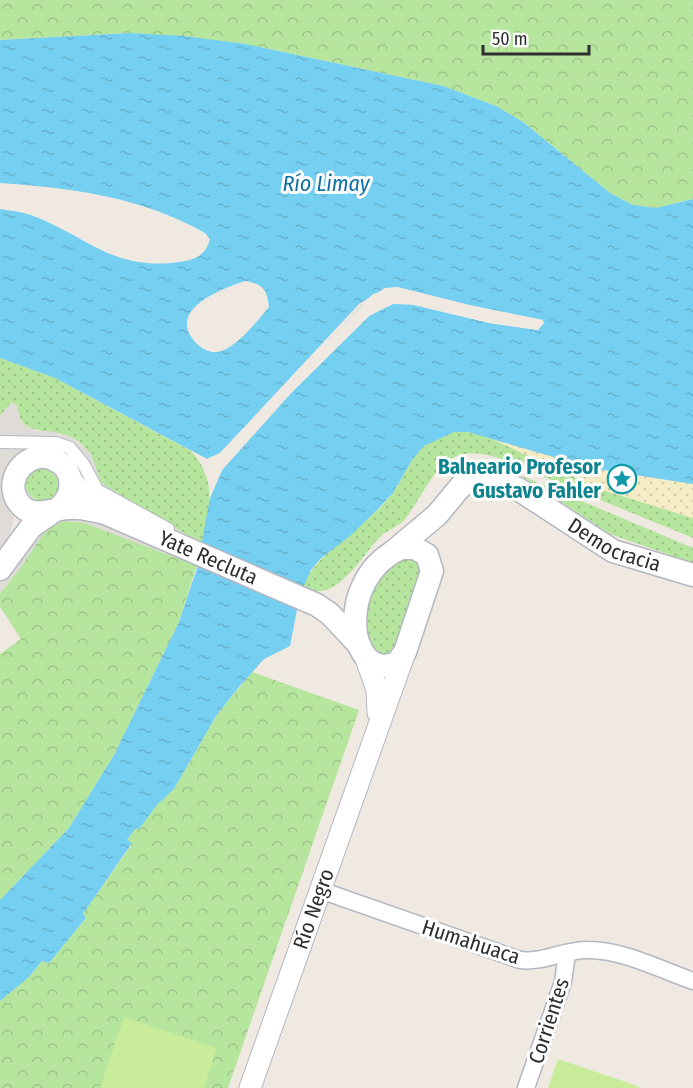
<svg xmlns="http://www.w3.org/2000/svg" width="693" height="1088" viewBox="0 0 693 1088" font-family="'Fira Sans Condensed',sans-serif">
<style>
.grass{fill:url(#grass-dots)}
.forest{fill:url(#forest-crowns)}
.sand{fill:url(#sand-dots)}
.pitch{fill:#c9ec9a}
.plaza{fill:#dfdcd8}
.water{fill:url(#water-ripples);fill-rule:evenodd}
.pier{fill:#efe9e1}
.lines{fill:none;stroke-linecap:round;stroke-linejoin:round}
.pedestrian-casing{stroke:#b4b7c1;stroke-width:14}
.minor-casing{stroke:#b4b7c1;stroke-width:19}
.tertiary-casing{stroke:#b4b7c1;stroke-width:23}
.secondary-casing{stroke:#b4b7c1;stroke-width:25}
.pedestrian{stroke:#fff;stroke-width:12}
.minor{stroke:#fff;stroke-width:16}
.tertiary{stroke:#fff;stroke-width:21}
.secondary{stroke:#fff;stroke-width:22}
.labels{text-anchor:middle;stroke-width:6;stroke-linejoin:round;paint-order:stroke}
.culture-label{font-size:21px;font-weight:bold;fill:#0d838f;stroke:#fff;text-anchor:end}
.street-label{font-size:21px;fill:#2e2e2e;stroke:#fff}
.water-label{font-size:22px;font-style:italic;fill:#0d6fa3;stroke:#fff}
</style>
<defs>
<pattern id="grass-dots" width="8" height="8" patternUnits="userSpaceOnUse" patternTransform="scale(1.5)"><rect width="8" height="8" fill="#b6e59e"/><path d="M2 2h.1M6 6h.1" fill="none" stroke="#9dc588" stroke-width="1.8" stroke-linecap="round"/></pattern>
<pattern id="forest-crowns" width="20" height="18" patternUnits="userSpaceOnUse" patternTransform="scale(1.5)"><rect width="20" height="18" fill="#b6e59e"/><path d="M2 6a3 3 0 1 1 6 0M12 15a3 3 0 1 1 6 0" fill="none" stroke="#9dc588"/></pattern>
<pattern id="sand-dots" width="8" height="8" patternUnits="userSpaceOnUse" patternTransform="scale(1.5)"><rect width="8" height="8" fill="#f3ecc5"/><path d="M2 2h.1M6 6h.1" fill="none" stroke="#d1cbaa" stroke-width="1.8" stroke-linecap="round"/></pattern>
<pattern id="water-ripples" width="26" height="14" patternUnits="userSpaceOnUse" patternTransform="scale(1.5)"><rect width="26" height="14" fill="#75cff0"/><path d="M2 4q2-2 4 0t4 0M15 11q2-2 4 0t4 0" fill="none" stroke="#66b2ce"/></pattern>
</defs>
<rect width="100%" height="100%" fill="#efe9e1"/>
<g class="grass">
<path d="M 0,358 L 55,378 L 191,451 C 221,484 207,515 200,555 L 194,539 C 165,522 128,505 103,484 C 95,478 97,453 75,439 C 54,426 18,439 18,407 L 12,402 L 0,416 Z"/>
<path d="M 454,432 L 468,432 L 488,437 L 600,489 L 693,518 L 693,538 L 498,458 C 442,439 433,481 406,518 C 399,527 388,529 380,537 C 366,551 343,591 320,591 C 314,592 309,588 303,586 C 319,548 366,528 392,494 C 404,479 409,458 425,445 C 434,438 444,435 454,432 Z"/>
<circle cx="42" cy="485" r="16"/>
<polygon points="520,475 693,548 693,563 610,534"/>
<polygon points="402,555 425,562 399,648 385,657 375,652 365,635 369,590"/>
</g>
<g class="forest">
<polygon points="0,0 693,0 693,199 656,208 633,205 610,193 523,122 496,106 443,86 246,44 130,33 0,40"/>
<path d="M 70,520 L 85,523 L 185,561 L 200,555 L 179,622 L 114,755 L 69,828 L 0,900 L 0,654 L 21,639 L 0,607 L 0,593 C 22,571 37,523 70,520 Z"/>
<polygon points="252,672 359,710 228,1088 0,1088 0,1001 29,977 42,961 49,963 86,918 83,914 132,844 127,841 135,828 139,829 157,805 174,789 216,716"/>
</g>
<polygon class="sand" points="488,437 591,468 693,484 693,518 600,489"/>
<g class="pitch">
<polygon points="124,1017 217,1048 204,1088 100,1088"/>
<polygon points="558,1059 632,1084 641,1088 548,1088"/>
</g>
<g class="plaza">
<polygon points="12,402 18,407 18,416 23,424 36,431 49,431 73,438 91,454 101,483 194,539 191,546 30,453 10,534 0,553 0,416"/>
<polygon points="73,512 187,555 185,561 85,523 63,521 45,531 19,570 0,593 0,581 30,536"/>
</g>
<path class="water" d="M 130,33 L 184,36 L 246,44 L 443,86 L 496,106 L 523,122 L 610,193 L 633,205 L 656,208 L 693,199 L 693,484 L 591,468 L 468,432 L 454,432 L 424,446 L 412,460 L 393,493 L 378,509 L 350,536 L 320,559 L 311,570 L 300,594 L 290,646 L 264,659 L 239,687 L 216,716 L 174,789 L 157,805 L 139,829 L 135,829 L 127,840 L 132,843 L 83,914 L 86,918 L 49,963 L 42,961 L 29,977 L 0,1001 L 0,900 L 69,828 L 114,755 L 179,622 L 197,568 L 210,498 L 222,470 L 292,392 L 369,316 L 393,304 L 405,303 L 489,323 L 538,330 L 542,320 L 469,305 L 397,287 L 373,294 L 220,453 L 207,459 L 55,378 L 0,358 L 0,209 C 12,211 25,212 36,217 C 90,239 115,271 179,262 C 195,260 206,255 210,239 L 205,233 C 142,197 72,188 0,183 L 0,40 ZM 245,281 C 263,284 267,289 269,307 C 258,320 235,350 217,352 C 209,353 201,348 196,343 C 165,310 221,289 245,281 Z"/>
<polygon class="pier" points="397,287 469,305 543,320 544,323 538,330 489,323 418,305 393,304 381,308 369,316 292,392 222,470 210,498 212,483 220,468 289,390 367,313 380,305 405,300 489,320 537,327 541,323 468,308 418,294 386,291 361,306 221,455 206,462 198,459 191,451 207,459 220,453 359,304 385,288"/>
<g class="lines">
<g class="pedestrian-casing">
<polyline id="pedestrian" points="0,442 56,443 70,448 84,465 97,490 168,529"/>
</g>
<g class="minor-casing">
<g id="minor">
<path d="M 320,890 L 520,960 C 544,963 565,949 589,950 C 623,950 661,970 693,981"/>
<polyline points="526,1088 563,982 567,953"/>
</g>
</g>
<g class="tertiary-casing">
<g id="tertiary">
<polyline points="364,653 377,690 378,713"/>
<path id="s1" d="M 250,1088 L 405,652"/>
</g>
</g>
<g class="secondary-casing">
<g id="secondary">
<path id="s2" d="M 70,479 L 86,500 L 105,513 L 317,605 L 330,614 L 360,646"/>
<path d="M 56,510 C 75,497 77,469 53,459 C 30,449 5,475 16,498 C 28,522 49,509 69,508 C 80,507 90,510 101,512"/>
<path d="M 401,548 L 415,548 L 427,555 L 432,571 L 405,652 L 397,663 C 347,684 334,578 401,548 Z"/>
<path id="s3" d="M 394,551 L 437,515 L 461,486 L 474,480 L 492,480 L 518,489 L 613,551 L 693,575"/>
<polyline points="0,569 31,527 51,513"/>
</g>
</g>
<use href="#pedestrian" class="pedestrian"/>
<use href="#minor" class="minor"/>
<use href="#tertiary" class="tertiary"/>
<use href="#secondary" class="secondary"/>
</g>
<defs>
<g id="sight-ring" transform="scale(1.5)"><circle r="9.5" fill="#fff" stroke="#0f9aa8" stroke-width="1.5"/><path d="M0-6L1.8-2.2L6-1.7L2.9 1.2L3.7 5.4L0 3.3L-3.7 5.4L-2.9 1.2L-6-1.7L-1.8-2.2Z" fill="#0f9aa8"/></g>
</defs>
<g fill-rule="evenodd">
<use href="#sight-ring" x="622" y="479"/>
</g>
<g class="labels">
<g class="culture-label">
<text x="601" y="474">Balneario Profesor<tspan x="601" dy="24">Gustavo Fahler</tspan></text>
</g>
<g class="street-label">
<text dy="7" stroke="none"><textPath href="#s3" startOffset="266">Democracia</textPath></text>
<text dy="7" stroke="none"><textPath href="#s2" startOffset="162">Yate Recluta</textPath></text>
<text dy="7" stroke="none"><textPath href="#s1" startOffset="190">Río Negro</textPath></text>
<text transform="translate(471 942) rotate(18)" y="7">Humahuaca</text>
<text transform="translate(549 1021) rotate(-72)" y="7">Corrientes</text>
</g>
<g class="water-label">
<text x="326" y="191">Río Limay</text>
</g>
</g>
<path d="M483 45v9h106v-9" fill="none" stroke="#2e2e2e" stroke-width="3"/>
<text x="492" y="45" font-size="18" fill="#2e2e2e" stroke="#ffffff" stroke-width="4.5" paint-order="stroke">50 m</text>
</svg>
